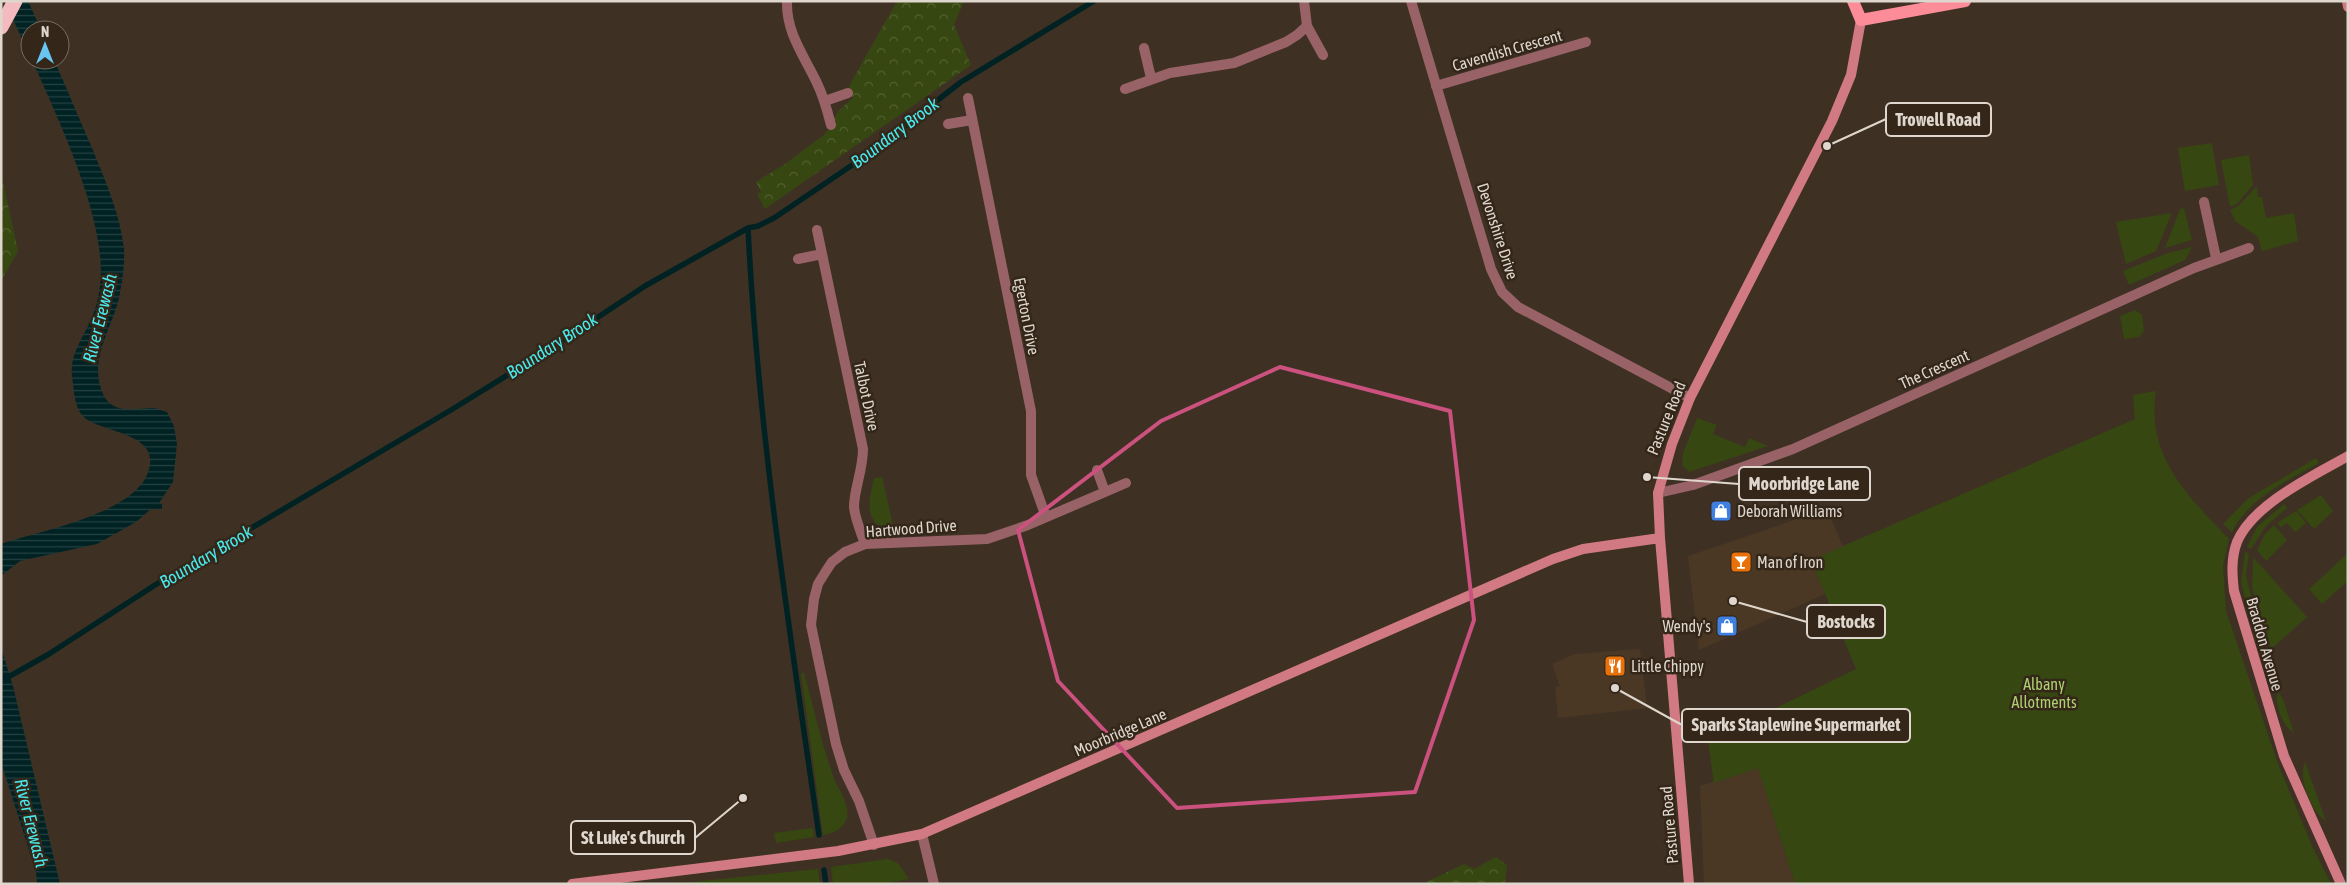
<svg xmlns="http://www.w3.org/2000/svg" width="2349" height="885" font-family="'Asap Condensed',sans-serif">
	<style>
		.built { fill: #4a3825 }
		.green { fill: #364711 }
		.forest { fill: url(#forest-crowns) }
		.water { fill: url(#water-rules) }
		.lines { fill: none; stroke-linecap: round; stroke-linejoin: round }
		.stream { stroke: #002223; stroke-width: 5.5 }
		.street { stroke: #996267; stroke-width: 10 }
		.secondary { stroke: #d27a83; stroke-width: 10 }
		.primary { stroke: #fd8c99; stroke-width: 12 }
		.highway { stroke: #f3bbbf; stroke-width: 15 }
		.marked { fill: none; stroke: #cb517e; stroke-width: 4; stroke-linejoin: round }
		.labels { text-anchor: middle; stroke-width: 5; stroke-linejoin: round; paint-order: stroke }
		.street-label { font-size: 16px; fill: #dfd7ce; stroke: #34271a }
		.poi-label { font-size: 16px; fill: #dfd7ce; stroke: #34271a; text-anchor: start }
		.park-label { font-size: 16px; fill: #aed170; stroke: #34271a }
		.water-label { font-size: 18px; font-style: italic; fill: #48eaed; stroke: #34271a }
		.leader { fill: none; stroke: #dfd7ce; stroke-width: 2 }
		.callout-dot { fill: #dfd7ce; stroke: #34271a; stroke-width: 2 }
		.callout { fill: #34271a; stroke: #dfd7ce; stroke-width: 2 }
		.callout-label { font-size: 18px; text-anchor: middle; font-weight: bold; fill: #dfd7ce }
	</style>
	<defs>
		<pattern id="forest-crowns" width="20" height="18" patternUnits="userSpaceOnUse" patternTransform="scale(1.25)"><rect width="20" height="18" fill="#364711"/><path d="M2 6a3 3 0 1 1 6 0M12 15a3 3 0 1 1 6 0" fill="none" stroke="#536132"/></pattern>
		<pattern id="water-rules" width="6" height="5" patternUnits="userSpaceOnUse" patternTransform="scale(1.25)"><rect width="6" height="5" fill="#002223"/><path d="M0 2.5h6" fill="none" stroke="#254142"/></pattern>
	</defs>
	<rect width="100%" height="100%" fill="#3e3124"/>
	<!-- built -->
	<path class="built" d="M1827,509L1843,547L1811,560L1825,594L1699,650L1688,556Z
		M1640,649L1647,708L1558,718L1555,687L1560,686L1552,664L1575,654Z
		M1758,767L1795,884H1704L1700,786Z"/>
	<!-- green -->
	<path class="green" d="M2212,143L2219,185L2185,191L2178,148Z
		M2249,155L2253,185L2237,204L2230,207L2221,160Z
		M2257,186L2258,197H2262L2266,218L2294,213L2298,241L2262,251L2258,237L2235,221L2230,210L2238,206Z
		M2184,208L2192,240L2165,248L2180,209Z
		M2172,213L2156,251L2126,264L2116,222Z
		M2192,247L2185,260L2129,285L2123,271L2165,254Z
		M2135,310L2142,315L2144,331L2139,337L2124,339L2120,316Z
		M2156,391C2146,457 2187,495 2229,539L2223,566L2226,611L2278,764L2312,846L2331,884H1795L1758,768L1714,783L1708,741L1856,669L1811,560L2135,419L2133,395Z
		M1697,418L1717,425L1713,434L1745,447L1749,438L1768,446L1689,472L1682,465L1683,453Z
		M2316,458L2319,463C2288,480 2248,499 2232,532L2223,524L2249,498Z
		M882,477L894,529C862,529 869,498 874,478Z
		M2321,495L2333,511L2314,529L2297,510Z
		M2284,504L2287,508L2266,526L2251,549L2247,547L2257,527Z
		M2296,511L2306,523L2295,532L2287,523L2281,527L2277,523Z
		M2274,525L2287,540L2266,561L2257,550L2265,534Z
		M2245,552L2249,553L2246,575L2259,627L2253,628L2241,582Z
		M2348,553V581L2322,604L2309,589Z
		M2253,557L2307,617L2271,649L2252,588Z
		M801,673H804C814,709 822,746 835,781C840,792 850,805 847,818C843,829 834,833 823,835Z
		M2278,692L2283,699L2294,733C2283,726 2274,705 2278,692Z
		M2305,762L2326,821C2312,813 2297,778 2305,762Z
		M813,828L814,837L776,843L774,833Z
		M888,859L898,863L909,879L881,884H833L831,867Z
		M818,869L820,884H673L817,869Z"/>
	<!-- forest -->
	<path class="forest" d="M897,1H964L954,25L971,65L765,209L757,194L761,192L756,182L785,164L825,134L839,110L853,98L849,86Z
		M1,173L18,251L1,281Z
		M1496,857L1507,865L1505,884H1422L1464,864L1474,869Z"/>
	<!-- water -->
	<path class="water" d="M5,1H28L41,30H30V57Z
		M32,60H54C67,89 79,118 92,148C105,180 120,213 124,249C125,264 122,283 119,298C111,331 87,362 104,396C114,415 137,408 153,408C157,408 163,411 167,412L174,426L177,444L173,482L159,503L162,504V509H151L136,522L97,544L20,561L1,576V544C39,531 127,515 146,477C167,433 105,434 85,418C74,409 74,389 72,376C69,353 87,333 94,312C97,304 99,294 100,286C108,222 58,119 32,60Z
		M1,648L13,686L60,884H37L36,872L1,762Z"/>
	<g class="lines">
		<!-- stream -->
		<path class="stream" d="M748,228C758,432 790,633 819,835
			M1,681L49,654L155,585L451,410L553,347L645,286L748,228L758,226L774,218L867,155L961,82L1094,1
			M824,870L826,884"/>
		<!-- street -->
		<path class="street" d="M787,1C786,32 803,54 816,81C823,95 827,109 831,125
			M1411,1L1491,269L1502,292L1518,307L1690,398
			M1307,26L1323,55
			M1144,48L1151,78
			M1436,86L1586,42
			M1125,89L1170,73L1234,63L1286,42L1297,35L1307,26L1304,1
			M968,98L1031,411V475L1046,517
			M825,101L848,93
			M948,124L972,120
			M2204,202L2216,258
			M817,230L863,449C863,470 854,489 854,507C855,519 861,532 865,544
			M798,259L822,254
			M1097,470L1105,492
			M1658,493L1693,485L1793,449L2194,268L2249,248
			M922,834L934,884
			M874,845L859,801L844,770L836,744L811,625L814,599L818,584L826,571L832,562L845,552L865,544L987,539L1028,525L1126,483"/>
		<!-- secondary -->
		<path class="secondary" d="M2347,1L2348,7
			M572,884L838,851L922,834L1553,559L1583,549L1660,538
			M1689,884L1660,538L1658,493L1672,444L1690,398L1832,121L1851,75L1861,20
			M2341,884L2284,756L2234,591C2232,574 2231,558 2237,542C2253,504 2313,476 2348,456"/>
		<!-- primary -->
		<path class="primary" d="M1853,1L1861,20L1965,1"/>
		<!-- highway -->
		<path class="highway" d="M1,27L15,1"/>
	</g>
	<!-- marked area -->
	<path class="marked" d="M1280,367L1450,411L1474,620L1415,792L1177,808L1058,681L1018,530L1161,421Z"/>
	<!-- icons -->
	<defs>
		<g id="shop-square" transform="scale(1.125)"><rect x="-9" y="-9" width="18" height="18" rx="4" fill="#3f7fe0" stroke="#34271a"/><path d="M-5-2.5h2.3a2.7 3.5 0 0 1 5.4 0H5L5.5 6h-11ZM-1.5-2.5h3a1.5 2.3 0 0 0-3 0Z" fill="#fff"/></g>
		<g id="bar-square" transform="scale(1.125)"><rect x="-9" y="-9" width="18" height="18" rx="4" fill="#e8710a" stroke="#34271a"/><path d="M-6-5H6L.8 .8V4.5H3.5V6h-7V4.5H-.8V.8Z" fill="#fff"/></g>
		<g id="restaurant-square" transform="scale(1.125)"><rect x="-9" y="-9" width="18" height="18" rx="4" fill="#e8710a" stroke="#34271a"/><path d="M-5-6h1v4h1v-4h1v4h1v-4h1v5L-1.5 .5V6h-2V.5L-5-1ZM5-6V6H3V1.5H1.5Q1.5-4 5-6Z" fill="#fff"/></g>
	</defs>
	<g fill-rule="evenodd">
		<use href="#shop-square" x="1721" y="511"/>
		<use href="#bar-square" x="1741" y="562"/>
		<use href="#shop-square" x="1727" y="626"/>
		<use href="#restaurant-square" x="1615" y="666"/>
	</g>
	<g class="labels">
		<!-- street labels -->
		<g class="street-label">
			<text transform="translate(1507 50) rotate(-16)" y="6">Cavendish Crescent</text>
			<text transform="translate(1498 231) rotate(72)" y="6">Devonshire Drive</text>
			<text transform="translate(1027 316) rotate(79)" y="6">Egerton Drive</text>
			<text transform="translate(1934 369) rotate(-24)" y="6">The Crescent</text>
			<text transform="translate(867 396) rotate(78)" y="6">Talbot Drive</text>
			<text transform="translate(1666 418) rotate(-68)" y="6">Pasture Road</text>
			<text transform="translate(911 528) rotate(-4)" y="6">Hartwood Drive</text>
			<text transform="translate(2265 644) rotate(74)" y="6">Braddon Avenue</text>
			<text transform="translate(1120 732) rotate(-23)" y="6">Moorbridge Lane</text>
			<text transform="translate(1669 825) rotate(-95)" y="6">Pasture Road</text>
		</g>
		<!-- poi labels -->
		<g class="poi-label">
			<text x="1737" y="517">Deborah Williams</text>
			<text x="1757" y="568">Man of Iron</text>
			<text x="1711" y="632" text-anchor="end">Wendy's</text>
			<text x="1631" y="672">Little Chippy</text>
		</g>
		<!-- park labels -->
		<g class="park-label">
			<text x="2044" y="690">Albany<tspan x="2044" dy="18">Allotments</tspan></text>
		</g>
		<!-- water labels -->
		<g class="water-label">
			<text transform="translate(895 133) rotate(-37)" y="6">Boundary Brook</text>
			<text transform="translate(100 318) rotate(-76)" y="6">River Erewash</text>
			<text transform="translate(552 346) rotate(-33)" y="6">Boundary Brook</text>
			<text transform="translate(206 557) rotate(-31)" y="6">Boundary Brook</text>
			<text transform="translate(31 823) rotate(76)" y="6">River Erewash</text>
		</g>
	</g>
	<!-- callouts -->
	<path class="leader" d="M1827 146L1886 119M1647 477L1739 484M1733 601L1807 622M1615 688L1682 725M743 798L695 838"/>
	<g class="callout-dot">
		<circle cx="1827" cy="146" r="5"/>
		<circle cx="1647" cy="477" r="5"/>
		<circle cx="1733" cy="601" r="5"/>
		<circle cx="1615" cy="688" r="5"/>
		<circle cx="743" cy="798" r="5"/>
	</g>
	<g class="callout">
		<rect x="1886" y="103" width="105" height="33" rx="5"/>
		<rect x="1739" y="467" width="131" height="33" rx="5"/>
		<rect x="1807" y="605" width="78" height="33" rx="5"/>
		<rect x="1682" y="709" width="228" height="33" rx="5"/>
		<rect x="571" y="821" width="124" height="33" rx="5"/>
	</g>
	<g class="callout-label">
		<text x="1938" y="126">Trowell Road</text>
		<text x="1804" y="490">Moorbridge Lane</text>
		<text x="1846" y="628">Bostocks</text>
		<text x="1796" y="731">Sparks Staplewine Supermarket</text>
		<text x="633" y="844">St Luke's Church</text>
	</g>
	<!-- border -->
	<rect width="2349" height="885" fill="none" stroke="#dfd7ce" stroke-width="5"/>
	<!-- north arrow -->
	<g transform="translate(45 45)"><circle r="24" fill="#34271a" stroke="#786d62"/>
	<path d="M0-4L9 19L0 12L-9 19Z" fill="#68c4f0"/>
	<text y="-8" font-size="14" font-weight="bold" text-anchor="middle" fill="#dfd7ce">N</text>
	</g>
</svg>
